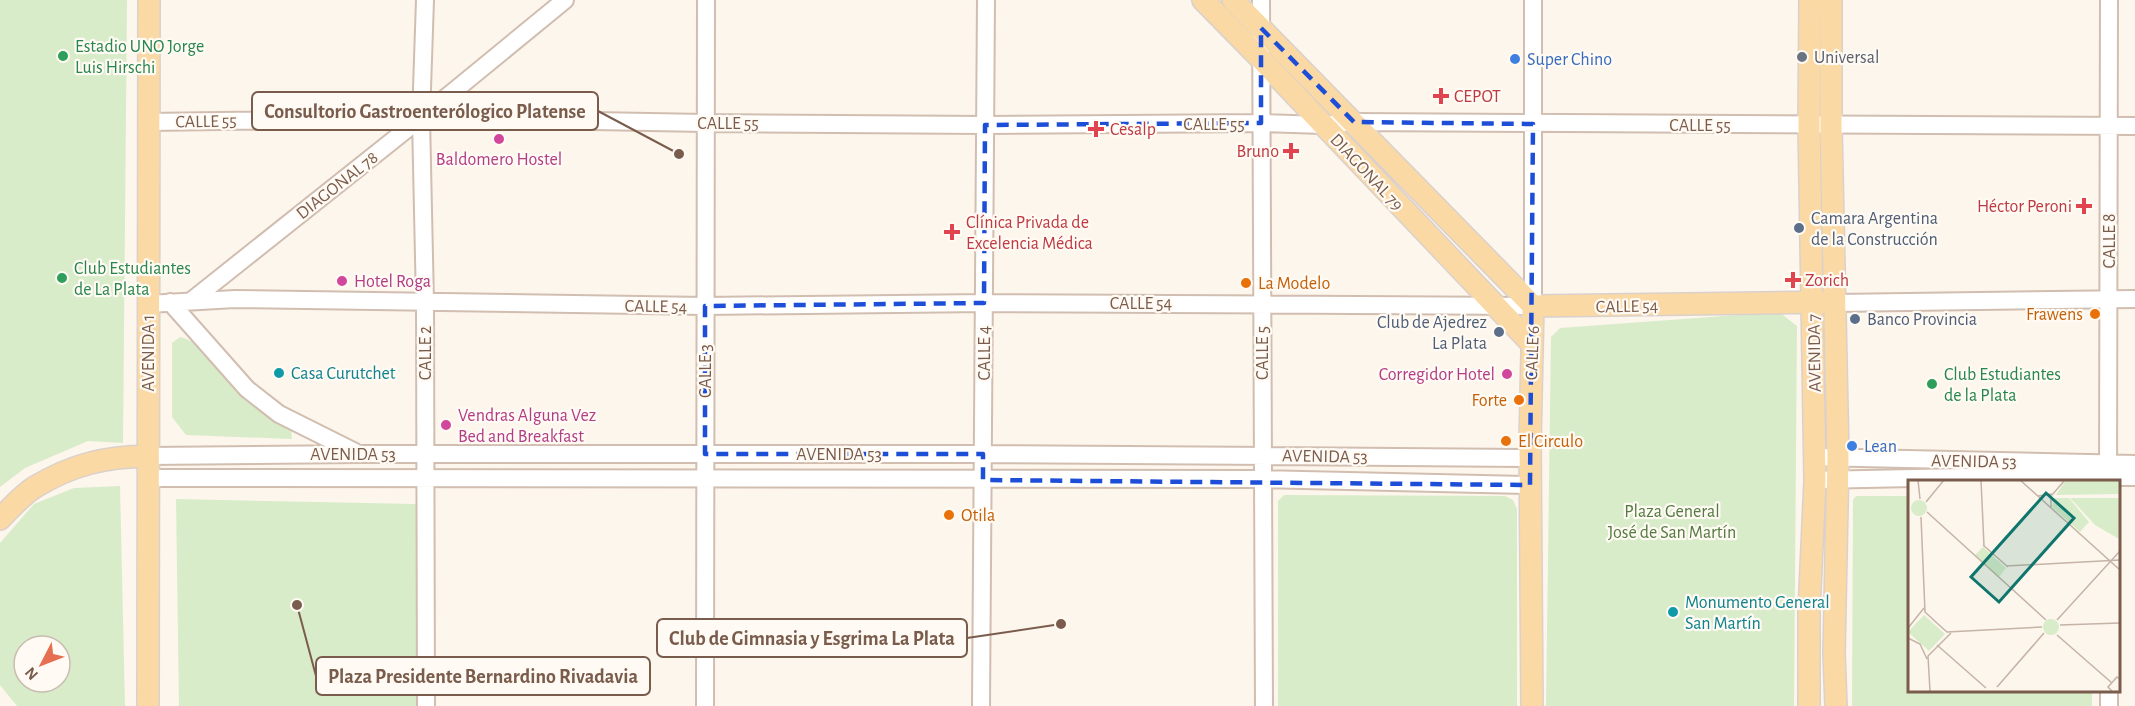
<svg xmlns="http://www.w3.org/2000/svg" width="2135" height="706" font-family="'Alegreya Sans',sans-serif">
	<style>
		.green { fill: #d8ecc9; fill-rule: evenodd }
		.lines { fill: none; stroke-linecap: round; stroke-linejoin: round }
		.minor-casing { stroke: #d1beb0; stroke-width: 20 }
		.major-casing { stroke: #dad1cd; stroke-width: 24 }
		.minor { stroke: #fff; stroke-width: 16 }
		.major { stroke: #fbd9a5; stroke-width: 21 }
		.marked { fill: none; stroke: #1d4ed8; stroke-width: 4.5; stroke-dasharray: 12 8; stroke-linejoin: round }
		.leisure-dot { fill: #2e9e5b; stroke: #fffaf3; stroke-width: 2 }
		.worship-dot { fill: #6b7280; stroke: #fffaf3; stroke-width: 2 }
		.shop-dot { fill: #3f7fe0; stroke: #fffaf3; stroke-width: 2 }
		.health-dot { fill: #e0444e; stroke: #fffaf3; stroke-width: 2 }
		.hotel-dot { fill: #d1479c; stroke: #fffaf3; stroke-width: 2 }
		.service-dot { fill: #5c6f8a; stroke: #fffaf3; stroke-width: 2 }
		.food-dot { fill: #e8710a; stroke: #fffaf3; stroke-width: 2 }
		.culture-dot { fill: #0f9aa8; stroke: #fffaf3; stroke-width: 2 }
		.labels { text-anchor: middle; stroke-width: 4.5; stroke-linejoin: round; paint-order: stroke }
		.leisure-label { font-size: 18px; fill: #27864d; stroke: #fffaf3; text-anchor: start }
		.worship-label { font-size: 18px; fill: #5b616d; stroke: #fffaf3; text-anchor: start }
		.shop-label { font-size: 18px; fill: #366cbe; stroke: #fffaf3; text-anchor: start }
		.health-label { font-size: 18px; fill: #be3a42; stroke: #fffaf3; text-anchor: start }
		.street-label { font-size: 18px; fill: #7a5c4d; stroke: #fffaf3 }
		.hotel-label { font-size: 18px; fill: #b23c85; stroke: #fffaf3; text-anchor: start }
		.service-label { font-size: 18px; fill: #4e5e75; stroke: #fffaf3; text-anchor: start }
		.food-label { font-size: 18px; fill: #c56008; stroke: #fffaf3; text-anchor: start }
		.culture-label { font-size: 18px; fill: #0d838f; stroke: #fffaf3; text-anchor: start }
		.park-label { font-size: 18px; fill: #537a41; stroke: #fffaf3 }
		.inset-road { fill: none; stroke: #c5b3a7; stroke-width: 1.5 }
		.view { fill: #0f766e; fill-opacity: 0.15; stroke: #0f766e; stroke-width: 3 }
		.inset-edge { fill: none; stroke: #7a5c4d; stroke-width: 3 }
		.leader { fill: none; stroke: #7a5c4d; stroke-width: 2 }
		.callout-dot { fill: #7a5c4d; stroke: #fffaf3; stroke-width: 2 }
		.callout { fill: #fffaf3; stroke: #7a5c4d; stroke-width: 2 }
		.callout-label { font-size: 20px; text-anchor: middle; font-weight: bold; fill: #7a5c4d }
	</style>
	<rect width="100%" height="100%" fill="#fdf6ec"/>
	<!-- green -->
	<path class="green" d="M0,0H127L123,443L88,441L25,468L0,487Z
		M1779,312L1797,326L1794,706H1546L1551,337L1560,328Z
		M180,337C202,342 215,368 231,384C249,402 268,417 291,429L292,439L186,435L172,417V343Z
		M120,486L125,706H17L0,685V543L34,504L74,488ZM24,646H60V682H24Z
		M1284,495L1505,496L1513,500L1517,509V706H1278V501Z
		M1856,496H1910V690H2092V706H1852L1853,500Z
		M176,499L416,504L418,706H179Z"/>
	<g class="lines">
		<!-- minor casing -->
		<g class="minor-casing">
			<path id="minor" d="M425,0L421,118L425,303L426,706
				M1261,0L1264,706
				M148,122L421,118L706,123L985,125L1261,123L1322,125L1354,122L2135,126
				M191,301L421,118L565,0
				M170,302L247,389L279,414L355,452
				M1835,303L2135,299
				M148,304L235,299L705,306L984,303L1533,306V0
				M148,456L358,454H983L1530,458
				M1814,457L2135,464
				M148,478L1262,479L1530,485
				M1815,480L2013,476L2135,477
				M2108,481L2109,0
				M2109,690V706
				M705,706L706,0
				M981,706L986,0"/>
		</g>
		<!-- major casing -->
		<g class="major-casing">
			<path id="major" d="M1203,0L1261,59L1531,343
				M1233,0L1533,306
				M1831,0V125L1838,457L1834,653L1836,706
				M1533,306L1827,302
				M0,519C11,508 22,495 35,487C73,464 105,457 148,456
				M148,706L149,0
				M1532,706L1530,442L1533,306
				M1809,706V612L1815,480L1809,125L1810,0"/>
		</g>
		<!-- minor -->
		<use href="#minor" class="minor"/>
		<!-- major -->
		<use href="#major" class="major"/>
	</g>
	<!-- marked area -->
	<path class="marked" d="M1261,28L1354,122L1533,124L1530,485L983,480V454H705V306L984,303L985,125L1261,123Z"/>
	<!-- markers -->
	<g class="leisure-dot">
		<circle cx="63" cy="56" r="6"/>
		<circle cx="62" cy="278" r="6"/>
		<circle cx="1932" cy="384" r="6"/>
	</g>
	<circle class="worship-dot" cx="1802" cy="57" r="6"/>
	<g class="shop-dot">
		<circle cx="1515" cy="59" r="6"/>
		<circle cx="1852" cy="446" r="6"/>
	</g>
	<g class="health-dot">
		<path d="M1438 87h6v6h6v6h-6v6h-6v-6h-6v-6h6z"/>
		<path d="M1093 120h6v6h6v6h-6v6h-6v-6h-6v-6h6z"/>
		<path d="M1288 142h6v6h6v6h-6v6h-6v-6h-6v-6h6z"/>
		<path d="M2081 197h6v6h6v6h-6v6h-6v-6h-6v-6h6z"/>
		<path d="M949 223h6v6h6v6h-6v6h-6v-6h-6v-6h6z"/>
		<path d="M1790 271h6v6h6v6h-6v6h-6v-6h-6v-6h6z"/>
	</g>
	<g class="hotel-dot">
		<circle cx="499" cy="139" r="6"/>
		<circle cx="342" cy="281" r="6"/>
		<circle cx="1507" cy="374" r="6"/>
		<circle cx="446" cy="425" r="6"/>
	</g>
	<g class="service-dot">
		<circle cx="1799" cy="228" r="6"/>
		<circle cx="1855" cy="319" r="6"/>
		<circle cx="1499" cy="332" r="6"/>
	</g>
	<g class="food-dot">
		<circle cx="1246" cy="283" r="6"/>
		<circle cx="2095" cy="314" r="6"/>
		<circle cx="1519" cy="400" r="6"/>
		<circle cx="1506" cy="441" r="6"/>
		<circle cx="949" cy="515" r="6"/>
	</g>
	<g class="culture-dot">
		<circle cx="279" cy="373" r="6"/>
		<circle cx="1673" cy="612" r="6"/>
	</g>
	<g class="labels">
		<!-- leisure labels -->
		<g class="leisure-label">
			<text x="75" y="52">Estadio UNO Jorge<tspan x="75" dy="21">Luis Hirschi</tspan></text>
			<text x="74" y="274">Club Estudiantes<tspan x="74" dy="21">de La Plata</tspan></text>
			<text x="1944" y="380">Club Estudiantes<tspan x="1944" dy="21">de la Plata</tspan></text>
		</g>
		<!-- worship labels -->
		<g class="worship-label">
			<text x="1814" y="63">Universal</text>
		</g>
		<!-- shop labels -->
		<g class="shop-label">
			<text x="1527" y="65">Super Chino</text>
			<text x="1864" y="452">Lean</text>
		</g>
		<!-- health labels -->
		<g class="health-label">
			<text x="1454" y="102">CEPOT</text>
			<text x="1110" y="135">Cesalp</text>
			<text x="1279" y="157" text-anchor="end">Bruno</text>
			<text x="2072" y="212" text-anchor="end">Héctor Peroni</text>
			<text x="966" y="228">Clínica Privada de<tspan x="966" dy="21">Excelencia Médica</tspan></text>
			<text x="1805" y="286">Zorich</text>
		</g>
		<!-- street labels -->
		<g class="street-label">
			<text transform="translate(206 121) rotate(-1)" y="6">CALLE 55</text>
			<text x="728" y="129">CALLE 55</text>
			<text x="1214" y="130">CALLE 55</text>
			<text x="1700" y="131">CALLE 55</text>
			<text transform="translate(1367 172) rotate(47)" y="6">DIAGONAL 79</text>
			<text transform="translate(337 185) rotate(-38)" y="6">DIAGONAL 78</text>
			<text transform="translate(2109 241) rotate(-90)" y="6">CALLE 8</text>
			<text x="1141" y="309">CALLE 54</text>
			<text transform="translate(656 306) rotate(1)" y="6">CALLE 54</text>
			<text transform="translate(1627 306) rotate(-1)" y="6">CALLE 54</text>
			<text transform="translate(148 353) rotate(-90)" y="6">AVENIDA 1</text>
			<text transform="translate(425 353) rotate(-90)" y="6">CALLE 2</text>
			<text transform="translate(984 353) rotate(-90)" y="6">CALLE 4</text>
			<text transform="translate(1262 353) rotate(-90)" y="6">CALLE 5</text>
			<text transform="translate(1532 353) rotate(-88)" y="6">CALLE 6</text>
			<text transform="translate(1814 353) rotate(-91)" y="6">AVENIDA 7</text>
			<text transform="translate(705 371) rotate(-90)" y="6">CALLE 3</text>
			<text x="353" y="460">AVENIDA 53</text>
			<text x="839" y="460">AVENIDA 53</text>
			<text transform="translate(1325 456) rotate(1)" y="6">AVENIDA 53</text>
			<text transform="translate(1974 461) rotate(1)" y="6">AVENIDA 53</text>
		</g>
		<!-- hotel labels -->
		<g class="hotel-label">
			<text x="499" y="165" text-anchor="middle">Baldomero Hostel</text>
			<text x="354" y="287">Hotel Roga</text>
			<text x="1495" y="380" text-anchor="end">Corregidor Hotel</text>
			<text x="458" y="421">Vendras Alguna Vez<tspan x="458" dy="21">Bed and Breakfast</tspan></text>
		</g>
		<!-- service labels -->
		<g class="service-label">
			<text x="1811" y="224">Camara Argentina<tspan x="1811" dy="21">de la Construcción</tspan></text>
			<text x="1867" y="325">Banco Provincia</text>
			<text x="1487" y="328" text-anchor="end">Club de Ajedrez<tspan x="1487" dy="21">La Plata</tspan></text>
		</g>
		<!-- food labels -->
		<g class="food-label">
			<text x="1258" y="289">La Modelo</text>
			<text x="2083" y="320" text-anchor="end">Frawens</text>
			<text x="1507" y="406" text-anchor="end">Forte</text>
			<text x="1518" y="447">El Circulo</text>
			<text x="961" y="521">Otila</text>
		</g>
		<!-- culture labels -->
		<g class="culture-label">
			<text x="291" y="379">Casa Curutchet</text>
			<text x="1685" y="608">Monumento General<tspan x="1685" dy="21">San Martín</tspan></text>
		</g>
		<!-- park labels -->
		<g class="park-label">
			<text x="1672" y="517">Plaza General<tspan x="1672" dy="21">José de San Martín</tspan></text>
		</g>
	</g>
	<!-- overview -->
	<g transform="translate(1908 480)">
		<rect width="212" height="212" fill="#fdf6ec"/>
		<path d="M158,0H211V14L148,15ZM147,18H161L181,42L172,52L144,27ZM162,18H211V59L187,45ZM3 28a8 8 0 1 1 16 0a8 8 0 1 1-16 0ZM75,67L98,88L91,97L67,75ZM16,135L37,154L21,171L0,152ZM135 147a8 8 0 1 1 16 0a8 8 0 1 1-16 0Z" fill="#d8ecc9"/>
		<path class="inset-road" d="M10,0L12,19M73,0L76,66M112,0L212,90M144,15L157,0M130,16L143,14V27M18,22L36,0M19,32L138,140M13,37L17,132L30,144L39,152L134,147M75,65L100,87M98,86L212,80M149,140L212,71M152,145L212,143M0,148L16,128M149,155L204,203M0,158L12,164L19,179M29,165L78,208M89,207L136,153M22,211L20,176L43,153M204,211L200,207L209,197L212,199"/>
		<path class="view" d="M138,13L166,38L91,122L63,97Z"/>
		<rect width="212" height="212" class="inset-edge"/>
	</g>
	<!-- callouts -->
	<path class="leader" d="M679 154L598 111M1061 624L967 638M297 605L316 676"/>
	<g class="callout-dot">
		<circle cx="679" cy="154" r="6"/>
		<circle cx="1061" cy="624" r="6"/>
		<circle cx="297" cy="605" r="6"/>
	</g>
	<g class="callout">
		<rect x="252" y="92" width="346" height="38" rx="6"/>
		<rect x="657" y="619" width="310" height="38" rx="6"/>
		<rect x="316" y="657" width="334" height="38" rx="6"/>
	</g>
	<g class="callout-label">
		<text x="425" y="118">Consultorio Gastroenterólogico Platense</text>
		<text x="812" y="645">Club de Gimnasia y Esgrima La Plata</text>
		<text x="483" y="683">Plaza Presidente Bernardino Rivadavia</text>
	</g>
	<!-- north arrow -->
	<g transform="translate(42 664) rotate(228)"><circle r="28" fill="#fffaf3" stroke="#cabbb1" stroke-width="1.5"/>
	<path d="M0-4.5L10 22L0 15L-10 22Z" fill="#e76f51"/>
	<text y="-9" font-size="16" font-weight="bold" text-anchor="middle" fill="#7a5c4d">N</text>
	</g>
</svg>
